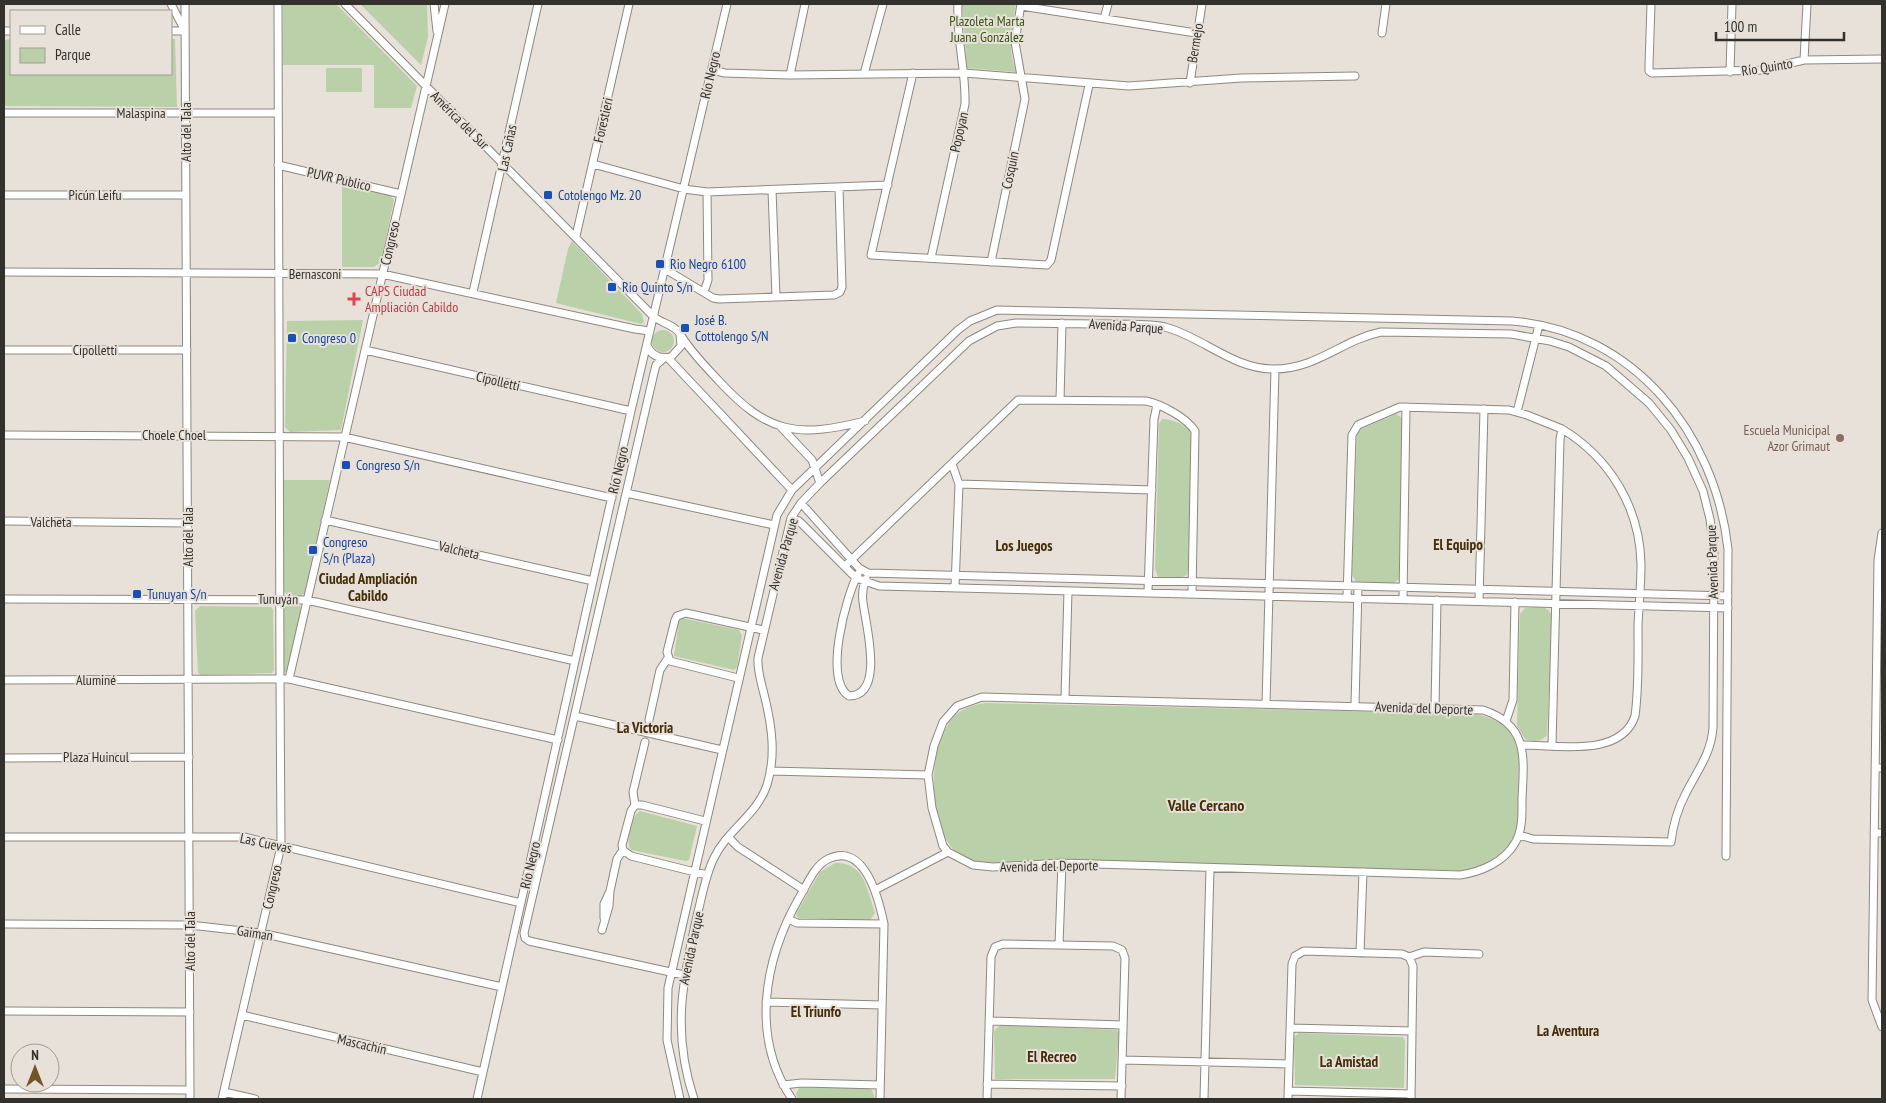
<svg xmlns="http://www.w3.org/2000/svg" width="1886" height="1103" font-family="'PT Sans Narrow',sans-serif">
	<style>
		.green { fill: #bad0a8 }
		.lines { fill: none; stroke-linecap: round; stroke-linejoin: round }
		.street-casing { stroke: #8e8880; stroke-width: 9 }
		.street { stroke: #fff; stroke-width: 7 }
		.transit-dot { fill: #1a4fb4; stroke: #e8e1d9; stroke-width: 2 }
		.health-dot { fill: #e0444e; stroke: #e8e1d9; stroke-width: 2 }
		.education-dot { fill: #8d6e63; stroke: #e8e1d9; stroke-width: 2 }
		.labels { text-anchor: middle; stroke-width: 4; stroke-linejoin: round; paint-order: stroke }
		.park-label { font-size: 14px; fill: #375317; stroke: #e8e1d9 }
		.street-label { font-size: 14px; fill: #33312e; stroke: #e8e1d9 }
		.transit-label { font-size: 14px; fill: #164399; stroke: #e8e1d9; text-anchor: start }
		.health-label { font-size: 14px; fill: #be3a42; stroke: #e8e1d9; text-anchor: start }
		.education-label { font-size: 14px; fill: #785e54; stroke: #e8e1d9; text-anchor: end }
		.neighbourhood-label { font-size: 15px; font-weight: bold; fill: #442d08; stroke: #e8e1d9 }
		.quarter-label { font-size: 16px; font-weight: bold; fill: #442d08; stroke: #e8e1d9 }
	</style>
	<rect width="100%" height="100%" fill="#e8e1d9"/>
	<!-- green -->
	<path class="green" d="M283,4H336L417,86L411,108H374V65H283Z
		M360,4H427L428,37L421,65Z
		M962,4H1016C1012,28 1007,48 1016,72L967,68Z
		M11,39V74H171V39H175L177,107L4,106V40Z
		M326,68H362V92H326Z
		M342,184L390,195L394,200L381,262L374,267H342Z
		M572,241L642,314L644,322L641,324L556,303L568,249Z
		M363,320L341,430L290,432L285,427L287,321Z
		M652 341a11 11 0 1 1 22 0a11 11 0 1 1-22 0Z
		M1396,414L1402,418L1403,422L1399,579L1393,584L1357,583L1352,575L1357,432L1359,430Z
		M1162,419C1173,419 1187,425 1192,435L1188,569L1187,575L1180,578L1158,577L1155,569L1159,424Z
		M282,480H330L305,593L301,596H288L283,590Z
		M200,606L271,607L273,610L274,670L272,673L201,675L198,673L195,611Z
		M285,606H300L303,610L289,673L283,672V610Z
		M1525,608C1535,608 1548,604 1552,616L1547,735C1542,742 1533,742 1525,739L1517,726L1520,614Z
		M682,618L739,630L742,636L737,667L734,670L674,656L679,621Z
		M986,703L1476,714C1502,720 1513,729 1519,755L1518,830C1508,852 1490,862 1468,871L1027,862C1007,863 983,868 964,858C926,837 926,749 952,719C961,708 973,705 986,703Z
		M640,811L697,826L689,860L686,861L631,850C625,841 630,817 640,811Z
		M835,863C865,862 867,890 875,913L870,920L798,918L796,914L820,872Z
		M1000,1025L1117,1030L1119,1033L1115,1079H995L994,1031Z
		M1299,1033L1403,1037L1405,1041L1404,1088L1295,1085L1294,1037Z
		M799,1088H867L872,1090L875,1099H798L796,1094Z"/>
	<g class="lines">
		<!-- street casing -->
		<g class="street-casing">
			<path id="street" d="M185,4L190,1099
				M345,4L653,316C662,324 674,324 680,334L681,346L671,357C660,359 651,356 647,345
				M434,4L437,31
				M1651,4L1649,65V71L1652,73L1762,70L1804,60L1882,59
				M1021,6L1196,33
				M1104,19L1108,4
				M4,31H11
				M171,31H185L171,4
				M1382,33L1386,4
				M1804,60L1807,4
				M712,70L725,73L790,75L964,73L1129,86L1241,78L1355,76
				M1730,72L1732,4
				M913,73L871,255L1047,265L1051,260L1089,85
				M864,74L883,4
				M790,75L805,4
				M1190,83L1202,4
				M4,113H278
				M593,164L684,189L707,192L888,185
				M278,165L401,194
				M772,190L776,297
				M4,195H186
				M576,236L629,4
				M931,258L965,104C966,70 956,38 958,4
				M991,262L1025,99L1015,42L1021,4
				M665,269L713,298L719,299L834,295L840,292L842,287L839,187
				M4,272L382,274L635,329L650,331
				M473,292L538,4
				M704,292L708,280L707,192
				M682,337C692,353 706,367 719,381C768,434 797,438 865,421
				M4,350H187
				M365,350L631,411
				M668,358L792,490
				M663,359L656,365L654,373L524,933L525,938L529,941L684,975
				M1060,400L1062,323
				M1517,412L1539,325
				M781,427L812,460L820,483
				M4,435L344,437L612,498
				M952,464L959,484L955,587
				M959,484L1152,490
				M626,493L774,525
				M801,503L859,568L868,573L1728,596
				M791,518L799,521L856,578L879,586L1728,608
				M325,520L593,581
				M4,521L188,523
				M1882,533L1878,560L1872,1000L1882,1027
				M848,563L1018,400L1146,401C1161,404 1187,418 1195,431L1192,593
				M858,574C846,596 823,680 849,696C886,696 865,622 863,602C862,595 863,586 866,579
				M1148,592L1154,419L1157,405
				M1347,598L1352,435L1358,425L1400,407L1509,410L1527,415L1562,429L1560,439L1552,745
				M4,599L307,600L575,661
				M1403,599L1406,407
				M1479,601L1484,409
				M738,678L670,661L667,652L675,620L677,616L686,613L763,630
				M289,679L445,4
				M4,680L280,679L278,4
				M982,697L1483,710C1529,725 1524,758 1522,798C1522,813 1523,830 1515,843C1504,862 1481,872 1460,875L1062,863L993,867L973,865L948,852L943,846L932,808L928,775L934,746L943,722L957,706Z
				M1065,698L1068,591
				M1266,704L1275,369
				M1355,705L1358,587
				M1435,708L1437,600
				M575,716L722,750
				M649,720L660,670L668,658
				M1506,721L1513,700L1515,602
				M1521,745C1557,745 1621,758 1635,716C1639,687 1638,655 1638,625C1639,605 1641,585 1641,564C1640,508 1610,458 1562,429
				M4,758L189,757
				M1875,768H1882
				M770,771L928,775
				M635,805L633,792L645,742
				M705,821L642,805H635L631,811L622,845L623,850L631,856L707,875
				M1874,833H1882
				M4,837H244L521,903
				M729,838L738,847L804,890
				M875,890L948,852
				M610,891L617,859L623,850
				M788,919L797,923L884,924
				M4,924L190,925L261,933L502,987
				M602,930L609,906L610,891L604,904V918
				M1059,945L1062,863
				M1360,953L1363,872
				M1409,957L1424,952L1479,954
				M766,1002L882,1005
				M4,1011L190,1012
				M242,1015L483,1072
				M989,1021L1123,1025
				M1290,1028L1412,1031
				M1122,1060L1289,1064
				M987,1084L1122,1086
				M783,1085L802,1083L880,1085
				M4,1089L190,1090
				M1288,1091L1411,1094
				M224,1092L255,1099
				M222,1099L281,846L280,679H289L558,740
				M477,1099L631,411L727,4
				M680,1099L667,1040L668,988L777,515L792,490L958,330L970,321L997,310L1512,321C1634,331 1715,433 1728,549L1726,856
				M694,1099C672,1034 682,982 697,916C702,897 705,876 714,858C727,830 757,815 767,785C776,756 772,727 765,698C762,685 757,671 758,658L791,518L801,503L820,483L969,341L997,326L1016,323C1048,323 1079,324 1111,324C1129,325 1147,323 1165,327C1203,337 1232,369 1274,369C1317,369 1342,340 1381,332L1511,334L1550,341L1569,347L1606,366L1649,403L1671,430L1688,458L1703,491L1710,519L1714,552L1713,728C1711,754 1697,771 1686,793C1678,808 1673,825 1671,842L1533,839L1519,835
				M792,1099C750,1037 764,960 799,898C807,885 814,866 828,859C865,841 879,900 884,924L880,1099
				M987,1099L991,957L995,947L1003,944L1113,946L1122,950L1125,958L1121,1099
				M1204,1099L1210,868
				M1288,1099L1292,964L1295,956L1304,951L1402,954L1409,957L1413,966L1411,1099"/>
		</g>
		<!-- street -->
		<use href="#street" class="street"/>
	</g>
	<!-- markers -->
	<g class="transit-dot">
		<rect x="543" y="190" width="10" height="10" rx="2.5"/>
		<rect x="655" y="259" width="10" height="10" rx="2.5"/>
		<rect x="607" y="282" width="10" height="10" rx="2.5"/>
		<rect x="680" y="323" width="10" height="10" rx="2.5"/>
		<rect x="287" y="333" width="10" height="10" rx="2.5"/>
		<rect x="341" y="460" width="10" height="10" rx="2.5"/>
		<rect x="308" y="545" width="10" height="10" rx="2.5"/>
		<rect x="132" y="589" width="10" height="10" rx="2.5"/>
	</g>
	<path class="health-dot" d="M351.5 291.5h5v5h5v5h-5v5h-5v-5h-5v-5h5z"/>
	<circle class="education-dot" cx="1840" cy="438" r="5"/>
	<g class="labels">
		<!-- park labels -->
		<g class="park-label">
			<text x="987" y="26">Plazoleta Marta<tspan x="987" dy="16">Juana González</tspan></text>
		</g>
		<!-- street labels -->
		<g class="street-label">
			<text transform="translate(1195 43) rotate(-81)" y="5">Bermejo</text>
			<text transform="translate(1767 67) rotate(-9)" y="5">Río Quinto</text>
			<text transform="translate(710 75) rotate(-77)" y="5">Río Negro</text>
			<text x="141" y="118">Malaspina</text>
			<text transform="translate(460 120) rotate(45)" y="5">América del Sur</text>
			<text transform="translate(603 120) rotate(-77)" y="5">Forestieri</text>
			<text transform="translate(186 132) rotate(-90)" y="5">Alto del Tala</text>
			<text transform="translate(959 132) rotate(-77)" y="5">Popoyan</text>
			<text transform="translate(507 148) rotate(-78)" y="5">Las Cañas</text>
			<text transform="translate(1010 170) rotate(-78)" y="5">Cosquín</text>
			<text transform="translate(339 179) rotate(13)" y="5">PUVR Publico</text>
			<text x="95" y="200">Picún Leifu</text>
			<text transform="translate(390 243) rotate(-77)" y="5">Congreso</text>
			<text x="315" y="279">Bernasconi</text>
			<text transform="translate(1126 326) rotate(4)" y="5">Avenida Parque</text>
			<text x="95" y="355">Cipolletti</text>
			<text transform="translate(498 381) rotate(13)" y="5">Cipolletti</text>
			<text x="174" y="440">Choele Choel</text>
			<text transform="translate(618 470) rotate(-77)" y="5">Río Negro</text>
			<text x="51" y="527">Valcheta</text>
			<text transform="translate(188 537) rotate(-90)" y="5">Alto del Tala</text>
			<text transform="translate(459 550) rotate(13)" y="5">Valcheta</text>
			<text transform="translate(783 554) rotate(-74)" y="5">Avenida Parque</text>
			<text transform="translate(1712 562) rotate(-92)" y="5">Avenida Parque</text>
			<text transform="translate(278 599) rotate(1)" y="5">Tunuyán</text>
			<text x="96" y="685">Aluminé</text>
			<text transform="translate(1424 708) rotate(2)" y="5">Avenida del Deporte</text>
			<text x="96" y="762">Plaza Huincul</text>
			<text transform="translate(266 843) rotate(12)" y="5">Las Cuevas</text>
			<text transform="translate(530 865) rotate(-77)" y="5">Río Negro</text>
			<text transform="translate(1049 866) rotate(-1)" y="5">Avenida del Deporte</text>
			<text transform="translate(272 887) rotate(-77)" y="5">Congreso</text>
			<text transform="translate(255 933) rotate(9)" y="5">Gaiman</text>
			<text transform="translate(190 941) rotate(-90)" y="5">Alto del Tala</text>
			<text transform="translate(691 948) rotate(-78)" y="5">Avenida Parque</text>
			<text transform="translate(362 1044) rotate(13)" y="5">Mascachín</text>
		</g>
		<!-- transit labels -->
		<g class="transit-label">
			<text x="558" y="200">Cotolengo Mz. 20</text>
			<text x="670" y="269">Rio Negro 6100</text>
			<text x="622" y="292">Rio Quinto S/n</text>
			<text x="695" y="325">José B.<tspan x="695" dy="16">Cottolengo S/N</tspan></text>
			<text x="302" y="343">Congreso 0</text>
			<text x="356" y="470">Congreso S/n</text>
			<text x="323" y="547">Congreso<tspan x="323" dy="16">S/n (Plaza)</tspan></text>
			<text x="147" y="599">Tunuyan S/n</text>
		</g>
		<!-- health labels -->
		<g class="health-label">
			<text x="365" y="296">CAPS Ciudad<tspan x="365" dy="16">Ampliación Cabildo</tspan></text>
		</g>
		<!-- education labels -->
		<g class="education-label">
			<text x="1830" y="435">Escuela Municipal<tspan x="1830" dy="16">Azor Grimaut</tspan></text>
		</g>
		<!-- neighbourhood labels -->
		<g class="neighbourhood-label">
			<text x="1458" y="550">El Equipo</text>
			<text x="1024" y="551">Los Juegos</text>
			<text x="368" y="584">Ciudad Ampliación<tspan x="368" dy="17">Cabildo</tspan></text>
			<text x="645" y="733">La Victoria</text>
			<text x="816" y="1017">El Triunfo</text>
			<text x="1568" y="1036">La Aventura</text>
			<text x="1052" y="1062">El Recreo</text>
			<text x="1349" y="1067">La Amistad</text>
		</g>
		<!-- quarter labels -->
		<g class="quarter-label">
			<text x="1206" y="811">Valle Cercano</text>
		</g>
	</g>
	<!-- border -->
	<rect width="1886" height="1103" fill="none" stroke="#33312e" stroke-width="10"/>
	<!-- legend -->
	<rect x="10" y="10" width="162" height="65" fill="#e8e1d9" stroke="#a09b95"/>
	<rect x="20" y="26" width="25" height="8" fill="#ffffff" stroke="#a09b95"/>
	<text x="55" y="35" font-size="15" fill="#33312e">Calle</text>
	<rect x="20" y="48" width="25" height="15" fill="#bad0a8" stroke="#a09b95"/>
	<text x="55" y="60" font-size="15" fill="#33312e">Parque</text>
	<!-- north arrow -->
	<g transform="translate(35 1068)"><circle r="24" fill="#e8e1d9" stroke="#a09b95"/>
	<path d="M0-4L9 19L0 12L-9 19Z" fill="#725428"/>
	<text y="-8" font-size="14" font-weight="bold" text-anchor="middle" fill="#33312e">N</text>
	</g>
	<!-- scale -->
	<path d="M1716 32v8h128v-8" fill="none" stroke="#33312e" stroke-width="2.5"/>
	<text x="1724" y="32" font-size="15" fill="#33312e" stroke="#e8e1d9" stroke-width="4" paint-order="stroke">100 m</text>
</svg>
